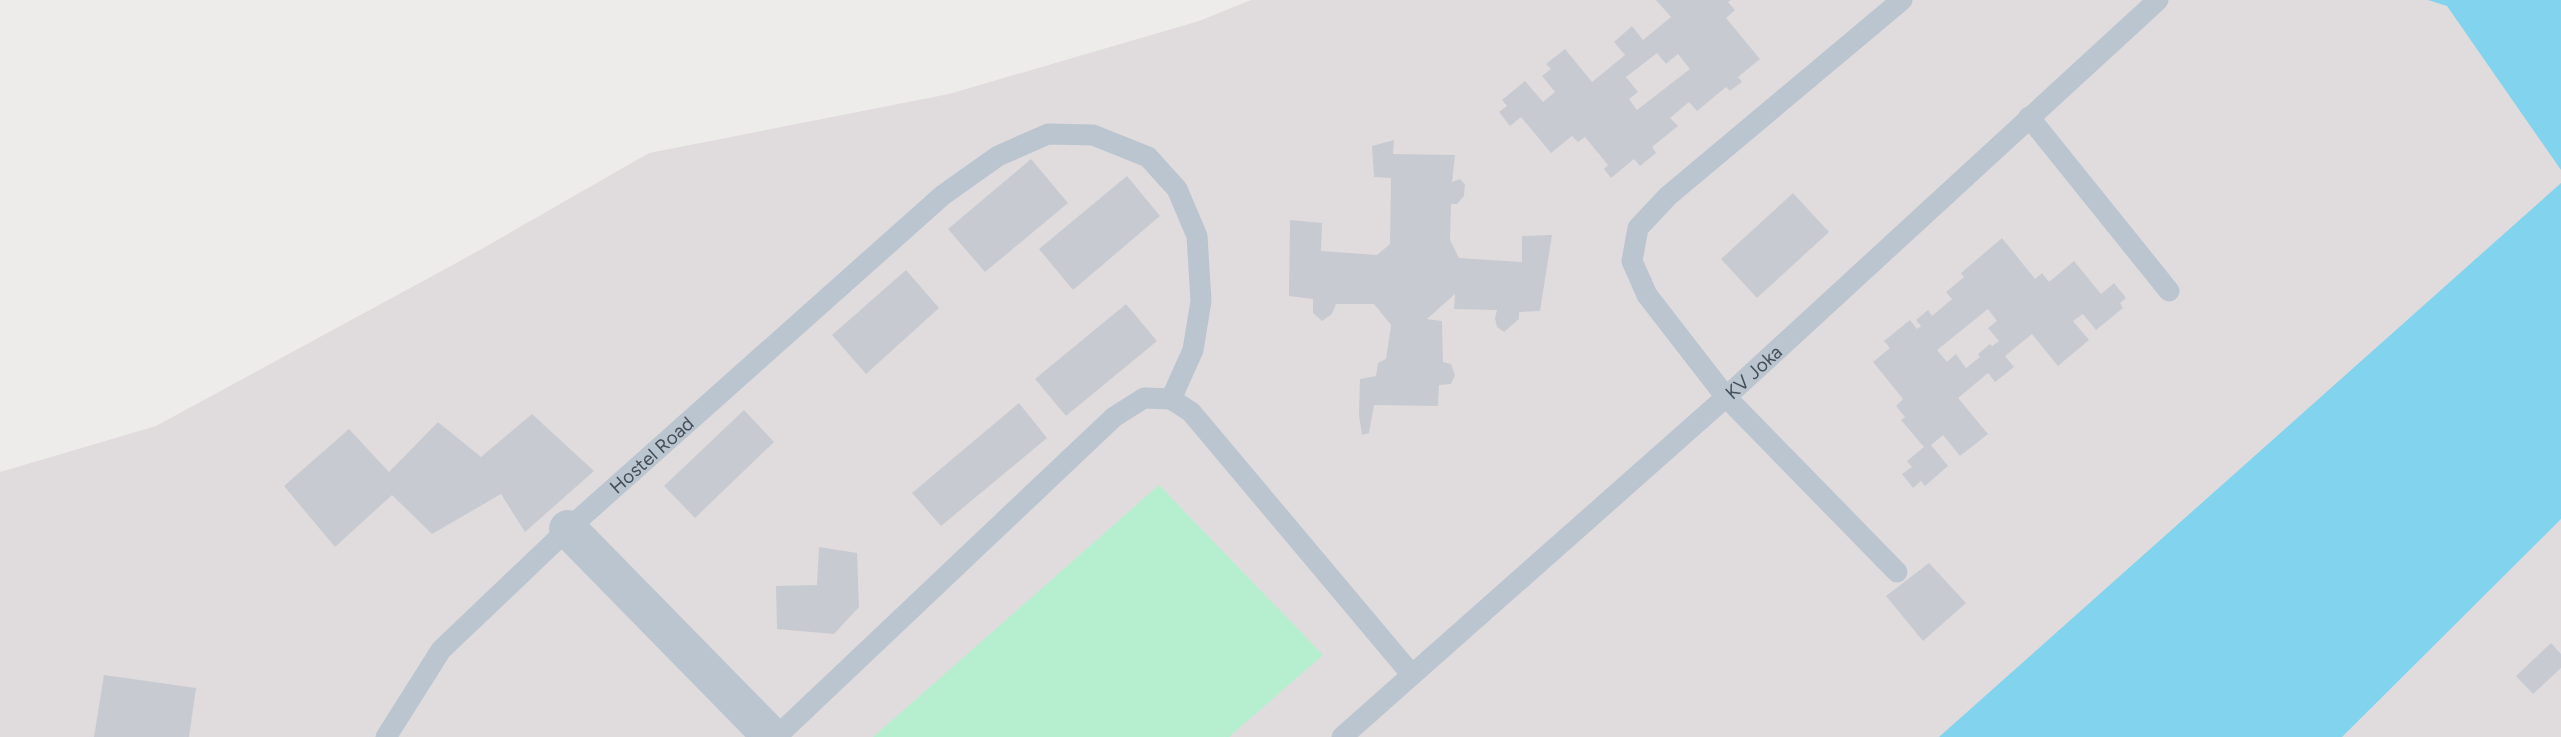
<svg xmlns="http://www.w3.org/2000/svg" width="2561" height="737" font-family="Figtree,sans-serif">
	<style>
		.education { fill: #e0dcdd }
		.green { fill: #b6efcf }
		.water { fill: #82d3ee }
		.building { fill: #c8cad1; fill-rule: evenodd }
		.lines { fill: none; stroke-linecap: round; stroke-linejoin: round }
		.service { stroke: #bbc5cf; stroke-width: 21 }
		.minor { stroke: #bbc5cf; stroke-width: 38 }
		.labels { text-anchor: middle; stroke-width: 7; stroke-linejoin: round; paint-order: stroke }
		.street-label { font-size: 19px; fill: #434e59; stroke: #fff }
	</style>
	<rect width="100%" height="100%" fill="#eeebeb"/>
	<!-- education -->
	<path class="education" d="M1251,0H2561V737H0V472L156,426L471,255L649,153L949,94L1199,21Z"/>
	<!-- green -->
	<path class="green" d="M1159,485L1323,655L1229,737H873Z"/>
	<!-- water -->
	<path class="water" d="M2428,0H2561V170L2447,6Z
		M2561,183V519L2342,737H1939Z"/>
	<!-- building -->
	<path class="building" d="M1656,0H1731L1728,2L1735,10L1726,18L1760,59L1738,77L1742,82L1730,91L1726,87L1697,111L1689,102L1670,118L1678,126L1652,147L1656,153L1640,166L1634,159L1611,178L1604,169L1608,165L1585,137L1578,142L1572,136L1551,153L1521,117L1510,126L1499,112L1507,106L1502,100L1525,81L1543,102L1555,92L1542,76L1551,69L1546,64L1565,49L1592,82L1625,55L1614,42L1632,26L1643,40L1671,17ZM1657,53L1666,64L1678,54L1690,69L1637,110L1629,99L1638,92L1626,77Z
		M1394,140L1393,154L1455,155L1452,182L1460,179L1465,184L1464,196L1457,204H1451L1450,240L1459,258L1522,262V236L1552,235L1540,311L1519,312V319L1504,332L1497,327L1495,318L1497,310L1454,309L1455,294L1427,319L1442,321L1443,362L1451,364L1455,375L1451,384L1439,385L1438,406L1374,405L1369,433L1362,435L1359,415L1360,379L1376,376L1378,363L1386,359L1391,325L1374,304H1336L1332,314L1322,321L1313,313V299L1289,296L1290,220L1322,223L1321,251L1377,255L1390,244L1391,178L1374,177L1372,146Z
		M1031,159L1068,203L985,272L948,229Z
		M1127,176L1160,216L1073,290L1039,249Z
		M1793,193L1829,232L1757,298L1721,259Z
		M2002,238L2035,279L2042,273L2049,282L2074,261L2101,294L2114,283L2126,298L2120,303L2123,308L2096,330L2083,314L2073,321L2089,340L2058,366L2032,334L2005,356L2014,367L1995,382L1988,373L1958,398L1988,434L1960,456L1943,435L1931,445L1948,466L1925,486L1921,481L1913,488L1902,474L1912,467L1907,461L1924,447L1901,420L1905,417L1896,406L1903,399L1873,362L1890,348L1884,341L1910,320L1917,329L1921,326L1916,320L1928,310L1932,316L1952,299L1946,292L1964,277L1961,273ZM1988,309L1997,321L1988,328L1999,341L1992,346L1990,344L1978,354L1980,357L1966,368L1956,354L1947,362L1937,350Z
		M906,270L939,308L866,374L832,335Z
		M1126,304L1157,341L1066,416L1035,379Z
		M1019,403L1047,438L941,526L912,493Z
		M744,410L774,442L695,518L664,486Z
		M532,414L594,471L525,532L501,494L432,534L392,495L335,547L284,486L349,429L389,472L438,422L481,457Z
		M819,547L857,553L859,607L834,634L777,629L776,586L817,585Z
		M1929,563L1966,603L1923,641L1886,596Z
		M2551,643L2561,654V668L2533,694L2516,676Z
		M104,675L196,688L189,737H94Z"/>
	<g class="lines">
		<!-- service -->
		<g class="service">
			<path d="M2029,117L2169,291"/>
			<path d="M1171,399L1191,412L1412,675"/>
			<path d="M1897,572L1726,397L1647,295L1632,261L1638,228L1668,196L1902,0"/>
			<path id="s1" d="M386,737L441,650L568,529L943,195L998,156L1048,134L1093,135L1148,157L1177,189L1197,236L1201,301L1193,350L1171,399"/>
			<path d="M776,737L1114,417L1144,398L1171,399"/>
			<path id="s2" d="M1342,737L1726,397L2158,0"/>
		</g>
		<!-- minor -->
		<path class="minor" d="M568,529L772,737"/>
	</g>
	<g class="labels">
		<!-- street labels -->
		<g class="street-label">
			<text dy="7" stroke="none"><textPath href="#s2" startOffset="550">KV Joka</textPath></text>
			<text dy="7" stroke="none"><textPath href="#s1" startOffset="390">Hostel Road</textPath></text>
		</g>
	</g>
</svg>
